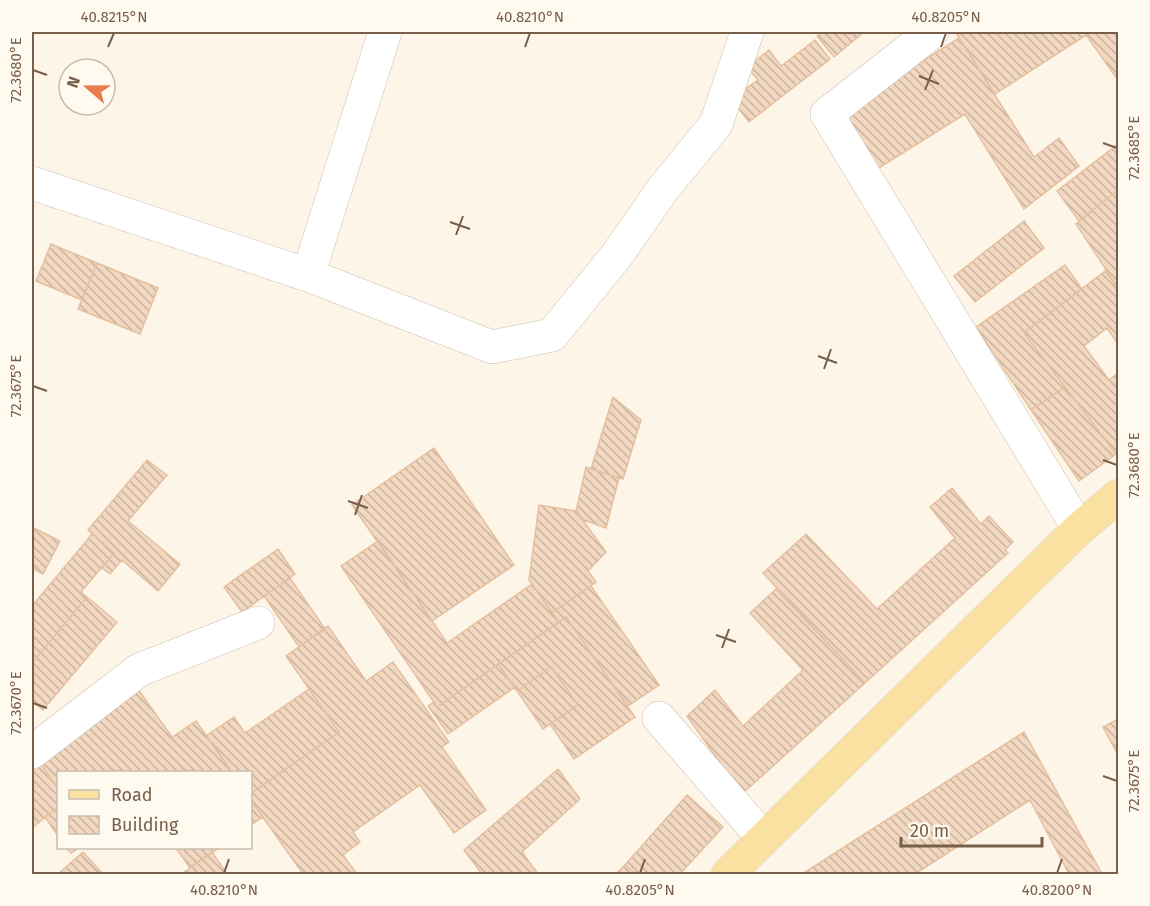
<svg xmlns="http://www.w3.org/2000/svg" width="1150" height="906" font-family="'Fira Sans',sans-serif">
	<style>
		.building { fill: url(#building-back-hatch); stroke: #e5c0a0; stroke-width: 1.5 }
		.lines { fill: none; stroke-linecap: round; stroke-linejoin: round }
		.minor-casing { stroke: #cfbfad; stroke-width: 34 }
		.major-casing { stroke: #dcd5d0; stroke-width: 34 }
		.minor { stroke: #fff; stroke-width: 33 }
		.major { stroke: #fbe1a1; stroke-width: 33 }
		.ticks { fill: none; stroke: #785f4b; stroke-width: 2 }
		.neatline { fill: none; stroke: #785f4b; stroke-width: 2 }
		.ticks-label { font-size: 15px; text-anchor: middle; fill: #785f4b }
	</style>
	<defs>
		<pattern id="building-back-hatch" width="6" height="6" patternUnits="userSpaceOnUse" patternTransform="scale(1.5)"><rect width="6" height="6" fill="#f2d8c0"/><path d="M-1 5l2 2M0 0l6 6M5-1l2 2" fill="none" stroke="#c9b29e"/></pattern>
	</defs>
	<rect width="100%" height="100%" fill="#fdf6e8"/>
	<!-- building -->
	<path class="building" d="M822,32H864L834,57L817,36Z
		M962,32H1118V80L1086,35L995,94L957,35Z
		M959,38L1034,157L1059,138L1079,166L1024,209L965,114L874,171L839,114Z
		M815,40L830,59L749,122L731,99L758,80L747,67L769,50L781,66Z
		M1118,144V190L1079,221L1057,191Z
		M1118,190V288L1076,224Z
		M1024,221L1044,248L975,302L954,276Z
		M51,244L97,263L82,300L36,281Z
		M97,263L158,288L140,334L78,309Z
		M1065,265L1082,289L1024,333L1065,387L1031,410L976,327Z
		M1105,271L1118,288V344L1107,328L1084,346L1109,380L1118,373V452L1116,454L1024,333Z
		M1065,387L1116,454L1079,481L1031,410Z
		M613,397L641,420L623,479L591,469Z
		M434,448L514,565L432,621L352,505Z
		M147,460L167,475L128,521L180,564L158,591L122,560L110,574L102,568L114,553L88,530Z
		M586,467L619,478L606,528L584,520L576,511Z
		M952,488L981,524L989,516L1013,542L1005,550L1008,553L865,683L763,573L806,534L877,609L955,538L930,507Z
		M539,505L576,511L606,552L588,571L596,582L552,613L529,580Z
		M32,527L60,541L43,574L32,568Z
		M92,534L114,553L81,592L87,597L32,663V606Z
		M378,541L447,643L532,584L559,622L437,707L341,566Z
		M278,549L295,574L242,612L224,587Z
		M290,578L325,629L299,647L264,596Z
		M591,586L659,685L628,706L566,617L559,622L552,613Z
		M776,589L865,683L742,794L687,716L715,690L743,726L803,670L750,613Z
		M87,597L117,622L43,710L32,701V663Z
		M566,617L635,717L574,759L550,724L578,705L551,667L517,691L498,664Z
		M328,626L366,681L393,662L449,742L442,747L486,810L454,833L420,785L353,832L360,842L343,855L357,874H303L250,799V794L339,732L286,656Z
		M498,664L515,687L448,734L428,706L434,702L437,707Z
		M551,667L578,705L543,729L517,691Z
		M135,685L172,737L196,721L232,772H58V789L35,756Z
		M309,689L339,732L250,794V772H232L206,736L234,717L245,733Z
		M1118,719V755L1103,727Z
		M1024,732L1102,874H1069L1030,800L915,874H802Z
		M40,763L58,789V807L32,828V770Z
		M558,769L580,799L522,852L538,874H482L464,850Z
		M687,795L723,827L680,874H636L625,865Z
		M250,799L263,817L250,825Z
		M58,807V836L45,817Z
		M66,848H79L71,853Z
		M176,848H219L190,868Z
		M83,852L103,874H58Z
		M212,852L227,874H197L192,866Z
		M625,865L636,874H616Z
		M192,866L197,874H181L190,868Z"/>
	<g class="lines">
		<!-- minor casing -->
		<g class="minor-casing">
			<path id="minor" d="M932,32L827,114L1079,529
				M32,183L308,275L385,32
				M308,275L492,347L552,335L617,255L663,189L716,124L747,32
				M659,718L764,839
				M32,752L139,670L258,623"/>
		</g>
		<!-- major casing -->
		<g class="major-casing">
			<path id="major" d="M728,874L1079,529L1118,496"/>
		</g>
		<!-- minor -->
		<use href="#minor" class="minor"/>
		<!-- major -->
		<use href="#major" class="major"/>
	</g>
	<!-- ticks -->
	<path class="ticks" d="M108,47L114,33M525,47L530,33M941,47L946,33M33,70L47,75M919,76L939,84M925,90L933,70M1103,143L1117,148M450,222L470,229M456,235L463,216M818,356L837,363M824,369L831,349M33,386L47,391M1103,460L1117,465M348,501L368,508M355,515L362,495M716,635L736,642M722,648L729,629M33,703L47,708M1103,776L1117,781M224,873L229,859M640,873L645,859M1057,873L1062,859"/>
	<!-- border -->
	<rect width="1150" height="906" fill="none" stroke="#fffaef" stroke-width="66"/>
	<!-- legend -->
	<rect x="57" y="771" width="195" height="78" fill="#fffaef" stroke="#c9bcad" stroke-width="1.5"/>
	<rect x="69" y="790" width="30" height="9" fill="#fbe1a1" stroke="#c9bcad" stroke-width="1.5"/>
	<text x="111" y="801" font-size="18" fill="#785f4b">Road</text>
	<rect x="69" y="816" width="30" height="18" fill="url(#building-back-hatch)" stroke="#c9bcad" stroke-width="1.5"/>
	<text x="111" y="831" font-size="18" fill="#785f4b">Building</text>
	<!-- north arrow -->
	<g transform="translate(87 87) rotate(290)"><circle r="28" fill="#fffaef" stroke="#c9bcad" stroke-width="1.5"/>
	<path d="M0-4.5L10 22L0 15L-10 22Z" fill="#e77c4d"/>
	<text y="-9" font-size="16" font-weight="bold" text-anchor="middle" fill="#785f4b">N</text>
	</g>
	<!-- scale -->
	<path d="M901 837v9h141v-9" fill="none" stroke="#785f4b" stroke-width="3"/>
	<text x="910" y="837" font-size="18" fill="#785f4b" stroke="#fffaef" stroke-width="4.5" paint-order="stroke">20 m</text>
	<rect x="33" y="33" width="1084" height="840" class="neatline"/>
	<g class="ticks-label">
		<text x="114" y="22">40.8215°N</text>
		<text x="530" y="22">40.8210°N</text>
		<text x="946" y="22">40.8205°N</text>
		<text transform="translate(16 70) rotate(-90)" y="5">72.3680°E</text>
		<text transform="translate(1134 148) rotate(-90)" y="5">72.3685°E</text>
		<text transform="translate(16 386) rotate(-90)" y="5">72.3675°E</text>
		<text transform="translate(1134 465) rotate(-90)" y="5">72.3680°E</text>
		<text transform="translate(16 703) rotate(-90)" y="5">72.3670°E</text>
		<text transform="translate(1134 781) rotate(-90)" y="5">72.3675°E</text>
		<text x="224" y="895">40.8210°N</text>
		<text x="640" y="895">40.8205°N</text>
		<text x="1057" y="895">40.8200°N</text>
	</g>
</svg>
